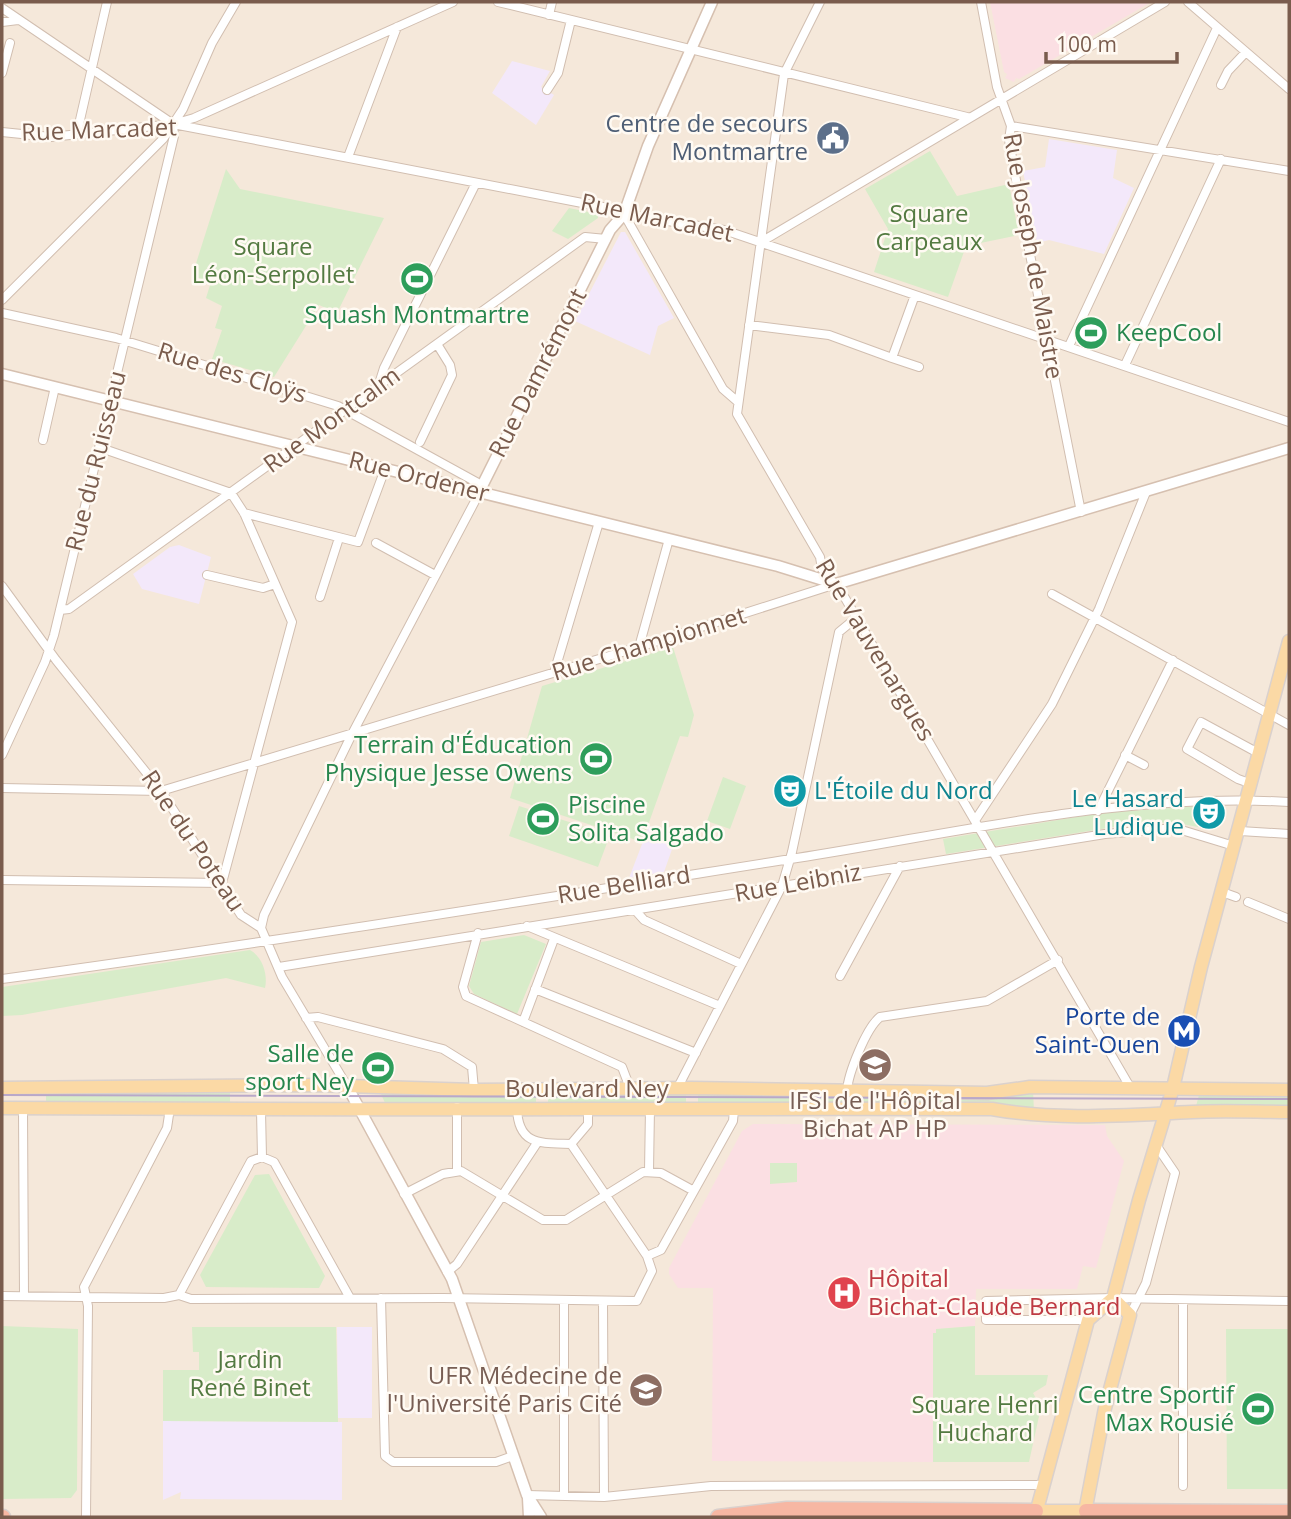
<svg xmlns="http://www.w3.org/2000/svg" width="1291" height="1519" font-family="'Open Sans',sans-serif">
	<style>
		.residential { fill: #f5e8da }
		.education { fill: #f3e8fa }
		.medical { fill: #fbdfe3 }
		.green { fill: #d8ecc9 }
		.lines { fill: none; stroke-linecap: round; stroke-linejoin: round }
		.street-casing { stroke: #d1beb0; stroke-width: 10 }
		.secondary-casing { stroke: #d6c0b0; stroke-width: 13 }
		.primary-casing { stroke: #dad1cd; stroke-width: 15 }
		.highway-casing { stroke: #dad1cd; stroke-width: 17 }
		.street { stroke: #fff; stroke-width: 8 }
		.secondary { stroke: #fff; stroke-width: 10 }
		.primary { stroke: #fbd9a5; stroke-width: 12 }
		.highway { stroke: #f7b7a3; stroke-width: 14 }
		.tram { stroke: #b9a8c9; stroke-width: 2 }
		.labels { text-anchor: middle; stroke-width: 5; stroke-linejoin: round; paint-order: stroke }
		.service-label { font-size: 24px; fill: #4e5e75; stroke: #fffaf3; text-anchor: end }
		.street-label { font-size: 24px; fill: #7a5c4d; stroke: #fffaf3 }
		.park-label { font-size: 24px; fill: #537a41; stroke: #fffaf3 }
		.leisure-label { font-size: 24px; fill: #27864d; stroke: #fffaf3; text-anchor: end }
		.culture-label { font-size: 24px; fill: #0d838f; stroke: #fffaf3; text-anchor: start }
		.transit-label { font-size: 24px; fill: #164399; stroke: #fffaf3; text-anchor: end }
		.education-label { font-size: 24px; fill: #785e54; stroke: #fffaf3 }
		.health-label { font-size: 24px; fill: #be3a42; stroke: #fffaf3; text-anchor: start }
	</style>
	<rect width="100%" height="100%" fill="#fdf6ec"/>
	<!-- residential -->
	<path class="residential" d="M2,2H1289V1517H2Z"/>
	<!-- education -->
	<path class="education" d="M512,61L550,71L541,87L554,95L536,125L492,93Z
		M1049,139L1117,150L1113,178L1134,188L1104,254L1049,240L1037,243L1023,171L1045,167Z
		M621,232H625L674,318L658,326L650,355L575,321Z
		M179,545L211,557L199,604L142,589L133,574L170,547Z
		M649,826L677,835L664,872L629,878Z
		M337,1327H372V1418H338Z
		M163,1421L342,1422V1500L180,1499L181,1492L163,1500Z"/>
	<!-- medical -->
	<path class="medical" d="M990,2H1151L1019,79L1016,78L1014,82L1005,78L1007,74L1004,72Z
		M753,1124L1105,1125L1107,1136L1124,1161L1096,1268L1083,1266L1077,1289H976L975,1326L937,1329L936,1333H933V1462L712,1461L713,1288H678L669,1274V1268L742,1131Z"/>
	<!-- green -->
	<path class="green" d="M930,151L957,196L1009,184L1019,235L966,246L948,297L874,272L888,229L865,189Z
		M226,169L240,189L384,218L337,313L319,305L274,377L212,359L222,330L215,328L222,306L206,298L211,282L192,276Z
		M569,208L598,214V218L568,239L552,231Z
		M673,647L694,715L688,737L680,736L642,842L510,798L542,686Z
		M723,777L746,786L730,829L707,821Z
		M519,806L610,835L598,867L509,836Z
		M1198,806V827L1171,822L1120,826L946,854L943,839L1100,813Z
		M524,935L546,944L517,1014L474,994L469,986L481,942Z
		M250,950C263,957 268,975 265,988L226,978L22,1015L2,1016V987Z
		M224,1089V1093H230V1102H224V1107L178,1102H46V1093H181Z
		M1033,1090L1034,1111L698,1106V1093Z
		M536,1093V1105L385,1103L381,1094Z
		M548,1093H686V1106L548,1105Z
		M1204,1094H1289V1107L1196,1106L1199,1095Z
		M770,1163H797V1182L770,1184Z
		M269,1174L325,1276L319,1288L206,1287L200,1275L255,1175Z
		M2,1326L78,1329L77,1490L71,1498L2,1499Z
		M975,1326V1375H1048L1046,1385L1033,1393L1041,1407L1029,1462H933V1333H936V1329Z
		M192,1327H336L338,1422L163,1421V1370H199V1352H193Z
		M1226,1329H1289V1489H1227Z"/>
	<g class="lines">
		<!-- street casing -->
		<g class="street-casing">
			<path id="street" d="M498,2L967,117
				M820,2L784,74L737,414L820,557L822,569L845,598L1130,1087
				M981,2L997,87L1011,126L1009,140L1021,209L1081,512
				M1188,2L1289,89
				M2,8L173,124L194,118L453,2
				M549,15L552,2
				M2,22L18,20
				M2,73L10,43
				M1221,85L1228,71L1246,52
				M547,90L558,73L571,20
				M1011,126L1289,171
				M2,132L51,137L173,124L608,208L624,214L724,230L1289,422
				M77,133L107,2
				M348,157L397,27
				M624,214L723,389L738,402
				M761,242L1165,2
				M2,300L163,139L183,109L212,43L236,2
				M2,313L116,338L338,406L478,483L479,492L474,503L352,734L264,915L261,928
				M749,325L829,335L892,358L915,295
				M1069,346L1217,28
				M892,358L919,367
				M1125,365L1221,159
				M379,384L384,368L476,183
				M43,440L55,387
				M420,442L452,375L450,365L437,344
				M244,513L358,542L385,469
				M376,543L435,575
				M207,575L263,588L275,584
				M2,586L56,660L161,791L241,915L261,928L282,977L347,1086
				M1052,594L1289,725
				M320,597L339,538
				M60,610L69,609L585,237L606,239
				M639,647L669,539
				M554,673L599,522
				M2,755L45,662L54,635L174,136L173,124
				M1125,755L1144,765
				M1252,784L1238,779L1187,749L1201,722L1260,754
				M2,788L161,791L639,647L836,584
				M1098,811L1173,660
				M976,819L1052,704L1099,609L1146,492
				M1240,831L1289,834
				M2,880L222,883L292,622L244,513L231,493L101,448
				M1222,892L1236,897
				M1248,902L1289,919
				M635,910L644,920L741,964
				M527,926L720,1006
				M478,933L463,987L466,996L622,1067L630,1088
				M279,967L1105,834L1175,828L1234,846
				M840,976L900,866
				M2,979C267,943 532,900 797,858C959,833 1124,792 1289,802
				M535,989L696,1053
				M306,1018L318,1017L443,1049L472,1067L474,1090
				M523,1022L554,939
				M677,1089L782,886L792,852L839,632L856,618
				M847,1091C848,1074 866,1028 880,1017L987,1001L1058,960
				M457,1107V1171
				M517,1108C518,1146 541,1143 571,1144
				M23,1109L24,1296
				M261,1111L262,1157
				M571,1144L588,1124V1109
				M262,1157L274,1162L350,1298
				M649,1171L650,1108
				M404,1194L443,1174L461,1171L543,1220H566L643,1172L661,1173L694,1191
				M647,1256L661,1250L733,1121L734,1110
				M447,1272L457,1264L537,1143
				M179,1295L191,1299L443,1298L637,1301L652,1271L647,1256L571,1144
				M179,1295L251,1161L262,1157
				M2,1296L164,1298L179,1295
				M381,1298L385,1456L393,1462H496L513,1456
				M603,1301L604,1497
				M1130,1315L1146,1283L1175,1173L1156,1145
				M1088,1320H986V1301L1113,1298L1289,1301
				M1183,1486V1300
				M527,1495L604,1497L711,1486L1044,1485
				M564,1496V1300
				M86,1516L88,1306L84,1287L167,1128L170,1108"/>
		</g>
		<!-- secondary casing -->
		<g class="secondary-casing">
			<path id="secondary" d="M2,374L778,566L836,584L1289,448
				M479,492L610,230L624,214L648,146L712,2
				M347,1086L452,1279L527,1495L541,1517
				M528,1498L529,1517"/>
		</g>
		<!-- primary casing -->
		<g class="primary-casing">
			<path id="primary" d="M2,1088L315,1085L474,1090L692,1088L987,1093L1030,1087L1289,1090
				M2,1108C332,1111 662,1108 992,1109C1059,1121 1125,1115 1192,1112C1224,1110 1257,1112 1289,1112
				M1036,1511H1086
				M1035,1517L1088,1320L1113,1298L1139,1200L1173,1088L1201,967L1289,641
				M1084,1517L1105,1408L1130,1315L1113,1298"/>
		</g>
		<!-- highway casing -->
		<g class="highway-casing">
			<path id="highway" d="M1086,1511L1289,1512
				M2,1517H3
				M718,1517L787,1509L1036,1511"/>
		</g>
		<!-- street -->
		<use href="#street" class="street"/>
		<!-- secondary -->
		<use href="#secondary" class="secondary"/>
		<!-- primary -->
		<use href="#primary" class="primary"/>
		<!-- highway -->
		<use href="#highway" class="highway"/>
		<!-- tram -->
		<path class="tram" d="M2,1095L1289,1099"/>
	</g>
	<!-- icons -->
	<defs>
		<g id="civic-disc" transform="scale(1.75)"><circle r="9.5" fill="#5c6f8a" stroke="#fffaf3"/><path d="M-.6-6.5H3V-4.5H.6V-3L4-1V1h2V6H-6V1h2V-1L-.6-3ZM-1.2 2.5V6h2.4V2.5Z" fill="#fff"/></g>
		<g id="stadium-disc" transform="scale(1.75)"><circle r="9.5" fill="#2e9e5b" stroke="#fffaf3"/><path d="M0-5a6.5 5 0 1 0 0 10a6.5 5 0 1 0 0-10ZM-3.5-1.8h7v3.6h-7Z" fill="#fff"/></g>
		<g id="theatre-disc" transform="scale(1.75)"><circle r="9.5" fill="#0f9aa8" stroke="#fffaf3"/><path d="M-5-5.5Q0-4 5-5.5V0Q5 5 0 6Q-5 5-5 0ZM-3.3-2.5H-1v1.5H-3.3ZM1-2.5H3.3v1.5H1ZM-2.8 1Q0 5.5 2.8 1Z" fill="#fff"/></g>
		<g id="metro-disc" transform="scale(1.75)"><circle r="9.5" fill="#1a4fb4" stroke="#fffaf3"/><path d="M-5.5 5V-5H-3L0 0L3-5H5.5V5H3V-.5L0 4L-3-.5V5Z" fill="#fff"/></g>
		<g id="university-disc" transform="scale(1.75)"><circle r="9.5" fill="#8d6e63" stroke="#fffaf3"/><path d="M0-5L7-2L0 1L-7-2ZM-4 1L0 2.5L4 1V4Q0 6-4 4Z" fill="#fff"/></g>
		<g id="hospital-disc" transform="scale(1.75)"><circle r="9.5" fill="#e0444e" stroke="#fffaf3"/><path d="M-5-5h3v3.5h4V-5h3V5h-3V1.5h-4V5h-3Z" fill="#fff"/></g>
	</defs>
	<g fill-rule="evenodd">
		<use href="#civic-disc" x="833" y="138"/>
		<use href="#stadium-disc" x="417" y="279"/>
		<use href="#stadium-disc" x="1091" y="333"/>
		<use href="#stadium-disc" x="596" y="759"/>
		<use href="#theatre-disc" x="790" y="791"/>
		<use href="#theatre-disc" x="1209" y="813"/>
		<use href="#stadium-disc" x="543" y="819"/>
		<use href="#metro-disc" x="1184" y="1031"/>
		<use href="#university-disc" x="875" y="1065"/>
		<use href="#stadium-disc" x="378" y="1068"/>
		<use href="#hospital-disc" x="844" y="1293"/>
		<use href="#university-disc" x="646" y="1390"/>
		<use href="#stadium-disc" x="1258" y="1409"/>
	</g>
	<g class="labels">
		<!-- service labels -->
		<g class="service-label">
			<text x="808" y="132">Centre de secours<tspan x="808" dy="28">Montmartre</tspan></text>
		</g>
		<!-- street labels -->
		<g class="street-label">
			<text transform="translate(99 130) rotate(-2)" y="8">Rue Marcadet</text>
			<text transform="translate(657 218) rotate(12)" y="8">Rue Marcadet</text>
			<text transform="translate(1033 256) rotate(80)" y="8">Rue Joseph de Maistre</text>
			<text transform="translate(232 373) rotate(17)" y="8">Rue des Cloÿs</text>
			<text transform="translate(538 373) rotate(-63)" y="8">Rue Damrémont</text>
			<text transform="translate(332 420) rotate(-36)" y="8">Rue Montcalm</text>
			<text transform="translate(96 461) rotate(-76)" y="8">Rue du Ruisseau</text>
			<text transform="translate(419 477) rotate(14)" y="8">Rue Ordener</text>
			<text transform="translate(649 644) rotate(-17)" y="8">Rue Championnet</text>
			<text transform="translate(875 650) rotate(59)" y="8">Rue Vauvenargues</text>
			<text transform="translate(193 841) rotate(56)" y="8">Rue du Poteau</text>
			<text transform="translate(798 883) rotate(-10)" y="8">Rue Leibniz</text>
			<text transform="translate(624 885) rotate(-9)" y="8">Rue Belliard</text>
			<text x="587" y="1097">Boulevard Ney</text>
		</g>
		<!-- park labels -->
		<g class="park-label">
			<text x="929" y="222">Square<tspan x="929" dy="28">Carpeaux</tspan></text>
			<text x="273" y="255">Square<tspan x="273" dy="28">Léon-Serpollet</tspan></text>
			<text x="250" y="1368">Jardin<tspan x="250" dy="28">René Binet</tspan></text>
			<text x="985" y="1413">Square Henri<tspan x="985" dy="28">Huchard</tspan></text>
		</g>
		<!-- leisure labels -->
		<g class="leisure-label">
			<text x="417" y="323" text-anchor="middle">Squash Montmartre</text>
			<text x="1116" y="341" text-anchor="start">KeepCool</text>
			<text x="572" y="753">Terrain d'Éducation<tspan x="572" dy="28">Physique Jesse Owens</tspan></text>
			<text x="568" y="813" text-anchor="start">Piscine<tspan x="568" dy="28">Solita Salgado</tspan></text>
			<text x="354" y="1062">Salle de<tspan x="354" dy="28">sport Ney</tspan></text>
			<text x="1234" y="1403">Centre Sportif<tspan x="1234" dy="28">Max Rousié</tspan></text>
		</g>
		<!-- culture labels -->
		<g class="culture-label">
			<text x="814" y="799">L'Étoile du Nord</text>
			<text x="1184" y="807" text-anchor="end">Le Hasard<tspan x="1184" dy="28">Ludique</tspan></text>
		</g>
		<!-- transit labels -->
		<g class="transit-label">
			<text x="1160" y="1025">Porte de<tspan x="1160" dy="28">Saint-Ouen</tspan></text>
		</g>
		<!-- education labels -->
		<g class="education-label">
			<text x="875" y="1109">IFSI de l'Hôpital<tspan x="875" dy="28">Bichat AP HP</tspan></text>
			<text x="622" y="1384" text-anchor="end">UFR Médecine de<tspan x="622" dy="28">l'Université Paris Cité</tspan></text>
		</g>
		<!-- health labels -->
		<g class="health-label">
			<text x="868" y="1287">Hôpital<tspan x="868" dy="28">Bichat-Claude Bernard</tspan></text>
		</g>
	</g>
	<!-- border -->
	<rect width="1291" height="1519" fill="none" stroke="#7a5c4d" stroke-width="7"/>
	<!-- scale -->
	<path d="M1046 52v10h131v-10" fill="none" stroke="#7a5c4d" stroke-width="3.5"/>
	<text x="1056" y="52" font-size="21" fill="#7a5c4d" stroke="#fffaf3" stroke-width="5" paint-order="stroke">100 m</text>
</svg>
